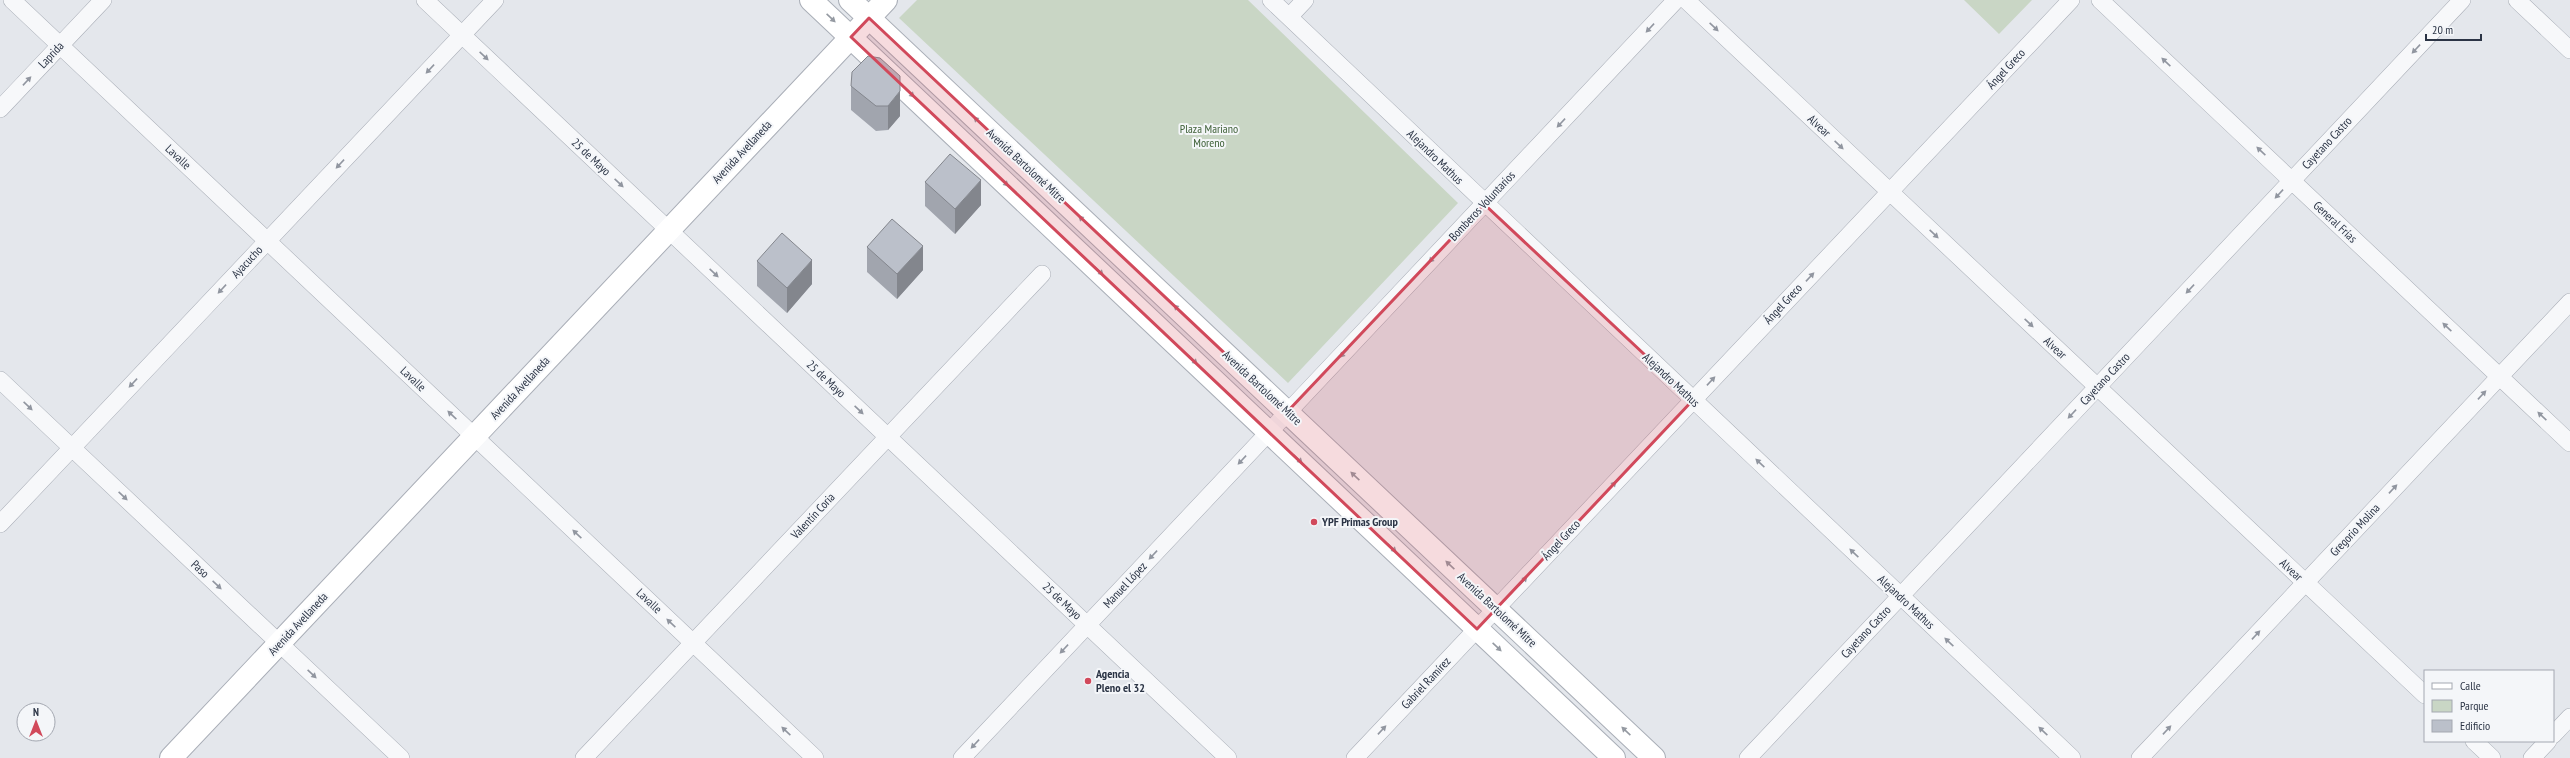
<svg xmlns="http://www.w3.org/2000/svg" width="2570" height="758" font-family="'PT Sans Narrow',sans-serif">
	<style>
		.green { fill: #c9d6c5 }
		.lines { fill: none; stroke-linecap: round; stroke-linejoin: round }
		.minor-casing { stroke: #a9aeb7; stroke-width: 18 }
		.secondary-casing { stroke: #a9aeb7; stroke-width: 24 }
		.minor { stroke: #f7f8fa; stroke-width: 17 }
		.secondary { stroke: #fff; stroke-width: 22 }
		.wall { fill: #a1a5ae }
		.shaded-wall { fill: #83868d }
		.building { fill: #bbc0ca; stroke: #83868d }
		.oneway { fill: #959aa2 }
		.oneway2 { fill: #9196a0 }
		.marked { fill: #d1495b; fill-opacity: 0.2; stroke: #d1495b; stroke-width: 3; stroke-linejoin: round }
		.poi-dot { fill: #d1495b; stroke: #f4f6f9; stroke-width: 1.5 }
		.labels { text-anchor: middle; stroke-width: 4; stroke-linejoin: round; paint-order: stroke }
		.street-label { font-size: 12px; fill: #2b3445; stroke: #f4f6f9 }
		.park-label { font-size: 12px; fill: #3f6138; stroke: #f4f6f9 }
		.poi-label { font-size: 12px; font-weight: bold; fill: #2b3445; stroke: #f4f6f9; text-anchor: start }
	</style>
	<rect width="100%" height="100%" fill="#e4e7ec"/>
	<!-- green -->
	<path class="green" d="M917,0H1248L1458,203L1288,383L899,18Z
		M1964,0H2032L1999,34Z"/>
	<g class="lines">
		<!-- minor casing -->
		<g class="minor-casing">
			<path id="minor" d="M12,0L815,758
				M425,0L1228,758
				M1271,0L2072,758
				M1686,0L2425,695
				M2100,0L2570,443
				M2517,0L2570,50
				M1289,17L1305,0
				M0,109L103,0
				M0,380L401,758
				M0,524L495,0
				M2553,735L2570,717
				M2474,741L2492,758
				M584,758L1042,274
				M962,758L1676,0
				M1355,758L2071,0
				M1748,758L2462,0
				M2140,758L2570,302
				M2532,758L2548,741"/>
		</g>
		<!-- secondary casing -->
		<g class="secondary-casing">
			<path id="secondary" d="M811,0L1614,758
				M850,0L1654,758
				M171,758L886,0"/>
		</g>
		<!-- minor -->
		<use href="#minor" class="minor"/>
		<!-- secondary -->
		<use href="#secondary" class="secondary"/>
	</g>
	<!-- wall -->
	<path class="wall" d="M868,56L900,116L888,130L876,131L851,110V86Z
		M925,182L981,205L955,234L925,206Z
		M867,247L923,270L897,299L867,272Z
		M757,261L812,284L787,313L757,286Z"/>
	<!-- shaded-wall -->
	<path class="shaded-wall" d="M900,91V116L888,130V106Z
		M981,180V205L955,234V209Z
		M923,246V270L897,299V274Z
		M812,260V284L787,313V288Z"/>
	<!-- building -->
	<path class="building" d="M868,56L880,58L900,76V91L888,106H876L851,86L852,72Z
		M950,154L981,180L955,209L925,182Z
		M892,219L923,246L897,274L867,247Z
		M782,233L812,260L787,288L757,261Z"/>
	<!-- one-way arrows -->
	<defs><path id="oneway-solid" d="M-6-.8H1V-3.2L6.5 0L1 3.2V.8H-6Z"/></defs>
	<g class="oneway">
		<use href="#oneway-solid" transform="translate(831 18) rotate(43)"/>
		<use href="#oneway-solid" transform="translate(910 93) rotate(43)"/>
		<use href="#oneway-solid" transform="translate(978 121) rotate(-137)"/>
		<use href="#oneway-solid" transform="translate(1004 182) rotate(43)"/>
		<use href="#oneway-solid" transform="translate(1083 220) rotate(-137)"/>
		<use href="#oneway-solid" transform="translate(1099 271) rotate(43)"/>
		<use href="#oneway-solid" transform="translate(1178 309) rotate(-137)"/>
		<use href="#oneway-solid" transform="translate(1193 360) rotate(43)"/>
		<use href="#oneway-solid" transform="translate(1298 459) rotate(43)"/>
		<use href="#oneway-solid" transform="translate(1355 476) rotate(-137)"/>
		<use href="#oneway-solid" transform="translate(1392 548) rotate(43)"/>
		<use href="#oneway-solid" transform="translate(1450 565) rotate(-137)"/>
		<use href="#oneway-solid" transform="translate(1497 647) rotate(43)"/>
		<use href="#oneway-solid" transform="translate(1626 731) rotate(-137)"/>
	</g>
	<g class="oneway2">
		<use href="#oneway-solid" transform="translate(1714 27) rotate(43)"/>
		<use href="#oneway-solid" transform="translate(1650 28) rotate(133)"/>
		<use href="#oneway-solid" transform="translate(2416 49) rotate(133)"/>
		<use href="#oneway-solid" transform="translate(484 56) rotate(43)"/>
		<use href="#oneway-solid" transform="translate(2166 62) rotate(-137)"/>
		<use href="#oneway-solid" transform="translate(430 69) rotate(133)"/>
		<use href="#oneway-solid" transform="translate(27 81) rotate(-47)"/>
		<use href="#oneway-solid" transform="translate(1561 123) rotate(133)"/>
		<use href="#oneway-solid" transform="translate(1839 145) rotate(43)"/>
		<use href="#oneway-solid" transform="translate(2261 151) rotate(-137)"/>
		<use href="#oneway-solid" transform="translate(340 164) rotate(133)"/>
		<use href="#oneway-solid" transform="translate(619 183) rotate(43)"/>
		<use href="#oneway-solid" transform="translate(2279 194) rotate(133)"/>
		<use href="#oneway-solid" transform="translate(1934 234) rotate(43)"/>
		<use href="#oneway-solid" transform="translate(1433 258) rotate(133)"/>
		<use href="#oneway-solid" transform="translate(714 273) rotate(43)"/>
		<use href="#oneway-solid" transform="translate(1810 277) rotate(-47)"/>
		<use href="#oneway-solid" transform="translate(222 289) rotate(133)"/>
		<use href="#oneway-solid" transform="translate(2190 289) rotate(133)"/>
		<use href="#oneway-solid" transform="translate(2029 323) rotate(43)"/>
		<use href="#oneway-solid" transform="translate(2447 327) rotate(-137)"/>
		<use href="#oneway-solid" transform="translate(1344 353) rotate(133)"/>
		<use href="#oneway-solid" transform="translate(1711 381) rotate(-47)"/>
		<use href="#oneway-solid" transform="translate(133 383) rotate(133)"/>
		<use href="#oneway-solid" transform="translate(2482 395) rotate(-47)"/>
		<use href="#oneway-solid" transform="translate(28 406) rotate(43)"/>
		<use href="#oneway-solid" transform="translate(859 410) rotate(43)"/>
		<use href="#oneway-solid" transform="translate(2072 414) rotate(133)"/>
		<use href="#oneway-solid" transform="translate(452 415) rotate(-137)"/>
		<use href="#oneway-solid" transform="translate(2542 416) rotate(-137)"/>
		<use href="#oneway-solid" transform="translate(1242 460) rotate(133)"/>
		<use href="#oneway-solid" transform="translate(1760 463) rotate(-137)"/>
		<use href="#oneway-solid" transform="translate(1612 486) rotate(-47)"/>
		<use href="#oneway-solid" transform="translate(2393 489) rotate(-47)"/>
		<use href="#oneway-solid" transform="translate(123 496) rotate(43)"/>
		<use href="#oneway-solid" transform="translate(577 534) rotate(-137)"/>
		<use href="#oneway-solid" transform="translate(1854 553) rotate(-137)"/>
		<use href="#oneway-solid" transform="translate(1153 555) rotate(133)"/>
		<use href="#oneway-solid" transform="translate(1523 581) rotate(-47)"/>
		<use href="#oneway-solid" transform="translate(217 585) rotate(43)"/>
		<use href="#oneway-solid" transform="translate(671 623) rotate(-137)"/>
		<use href="#oneway-solid" transform="translate(2256 635) rotate(-47)"/>
		<use href="#oneway-solid" transform="translate(1949 642) rotate(-137)"/>
		<use href="#oneway-solid" transform="translate(1064 649) rotate(133)"/>
		<use href="#oneway-solid" transform="translate(312 674) rotate(43)"/>
		<use href="#oneway-solid" transform="translate(1382 730) rotate(-47)"/>
		<use href="#oneway-solid" transform="translate(2167 730) rotate(-47)"/>
		<use href="#oneway-solid" transform="translate(786 731) rotate(-137)"/>
		<use href="#oneway-solid" transform="translate(2043 731) rotate(-137)"/>
		<use href="#oneway-solid" transform="translate(975 744) rotate(133)"/>
	</g>
	<!-- marked area -->
	<path class="marked" d="M869,18L1287,412L1484,204L1693,400L1477,629L851,37Z"/>
	<!-- markers -->
	<g class="poi-dot">
		<circle cx="1314" cy="522" r="4"/>
		<circle cx="1088" cy="681" r="4"/>
	</g>
	<g class="labels">
		<!-- street labels -->
		<g class="street-label">
			<text transform="translate(51 55) rotate(-47)" y="4">Laprida</text>
			<text transform="translate(2006 69) rotate(-47)" y="4">Ángel Greco</text>
			<text transform="translate(1819 126) rotate(43)" y="4">Alvear</text>
			<text transform="translate(2327 143) rotate(-47)" y="4">Cayetano Castro</text>
			<text transform="translate(742 152) rotate(-47)" y="4">Avenida Avellaneda</text>
			<text transform="translate(178 157) rotate(43)" y="4">Lavalle</text>
			<text transform="translate(591 157) rotate(43)" y="4">25 de Mayo</text>
			<text transform="translate(1435 157) rotate(44)" y="4">Alejandro Mathus</text>
			<text transform="translate(1026 166) rotate(43)" y="4">Avenida Bartolomé Mitre</text>
			<text transform="translate(1482 206) rotate(-47)" y="4">Bomberos Voluntarios</text>
			<text transform="translate(2335 222) rotate(43)" y="4">General Frías</text>
			<text transform="translate(247 262) rotate(-47)" y="4">Ayacucho</text>
			<text transform="translate(1783 304) rotate(-47)" y="4">Ángel Greco</text>
			<text transform="translate(2055 348) rotate(43)" y="4">Alvear</text>
			<text transform="translate(413 379) rotate(43)" y="4">Lavalle</text>
			<text transform="translate(826 379) rotate(43)" y="4">25 de Mayo</text>
			<text transform="translate(2105 379) rotate(-47)" y="4">Cayetano Castro</text>
			<text transform="translate(1671 380) rotate(43)" y="4">Alejandro Mathus</text>
			<text transform="translate(520 388) rotate(-47)" y="4">Avenida Avellaneda</text>
			<text transform="translate(1262 388) rotate(43)" y="4">Avenida Bartolomé Mitre</text>
			<text transform="translate(813 516) rotate(-47)" y="4">Valentín Coria</text>
			<text transform="translate(2355 530) rotate(-47)" y="4">Gregorio Molina</text>
			<text transform="translate(1561 540) rotate(-47)" y="4">Ángel Greco</text>
			<text transform="translate(200 569) rotate(43)" y="4">Paso</text>
			<text transform="translate(2291 570) rotate(43)" y="4">Alvear</text>
			<text transform="translate(1125 585) rotate(-47)" y="4">Manuel López</text>
			<text transform="translate(649 601) rotate(43)" y="4">Lavalle</text>
			<text transform="translate(1062 601) rotate(43)" y="4">25 de Mayo</text>
			<text transform="translate(1906 602) rotate(43)" y="4">Alejandro Mathus</text>
			<text transform="translate(1497 610) rotate(43)" y="4">Avenida Bartolomé Mitre</text>
			<text transform="translate(298 624) rotate(-47)" y="4">Avenida Avellaneda</text>
			<text transform="translate(1866 632) rotate(-47)" y="4">Cayetano Castro</text>
			<text transform="translate(1426 683) rotate(-47)" y="4">Gabriel Ramírez</text>
		</g>
		<!-- park labels -->
		<g class="park-label">
			<text x="1209" y="133">Plaza Mariano<tspan x="1209" dy="14">Moreno</tspan></text>
		</g>
		<!-- poi labels -->
		<g class="poi-label">
			<text x="1322" y="526">YPF Primas Group</text>
			<text x="1096" y="678">Agencia<tspan x="1096" dy="14">Pleno el 32</tspan></text>
		</g>
	</g>
	<!-- legend -->
	<rect x="2424" y="670" width="130" height="72" fill="#f4f6f9" stroke="#a4a8b1"/>
	<rect x="2432" y="683" width="20" height="6" fill="#ffffff" stroke="#a4a8b1"/>
	<text x="2460" y="690" font-size="12" fill="#2b3445">Calle</text>
	<rect x="2432" y="700" width="20" height="12" fill="#c9d6c5" stroke="#a4a8b1"/>
	<text x="2460" y="710" font-size="12" fill="#2b3445">Parque</text>
	<rect x="2432" y="720" width="20" height="12" fill="#bbc0ca" stroke="#a4a8b1"/>
	<text x="2460" y="730" font-size="12" fill="#2b3445">Edificio</text>
	<!-- north arrow -->
	<g transform="translate(36 722)"><circle r="19" fill="#f4f6f9" stroke="#a4a8b1"/>
	<path d="M0-3L7 15L0 10L-7 15Z" fill="#d1495b"/>
	<text y="-6" font-size="11" font-weight="bold" text-anchor="middle" fill="#2b3445">N</text>
	</g>
	<!-- scale -->
	<path d="M2426 34v6h55v-6" fill="none" stroke="#2b3445" stroke-width="2"/>
	<text x="2432" y="34" font-size="12" fill="#2b3445" stroke="#f4f6f9" stroke-width="3" paint-order="stroke">20 m</text>
</svg>
